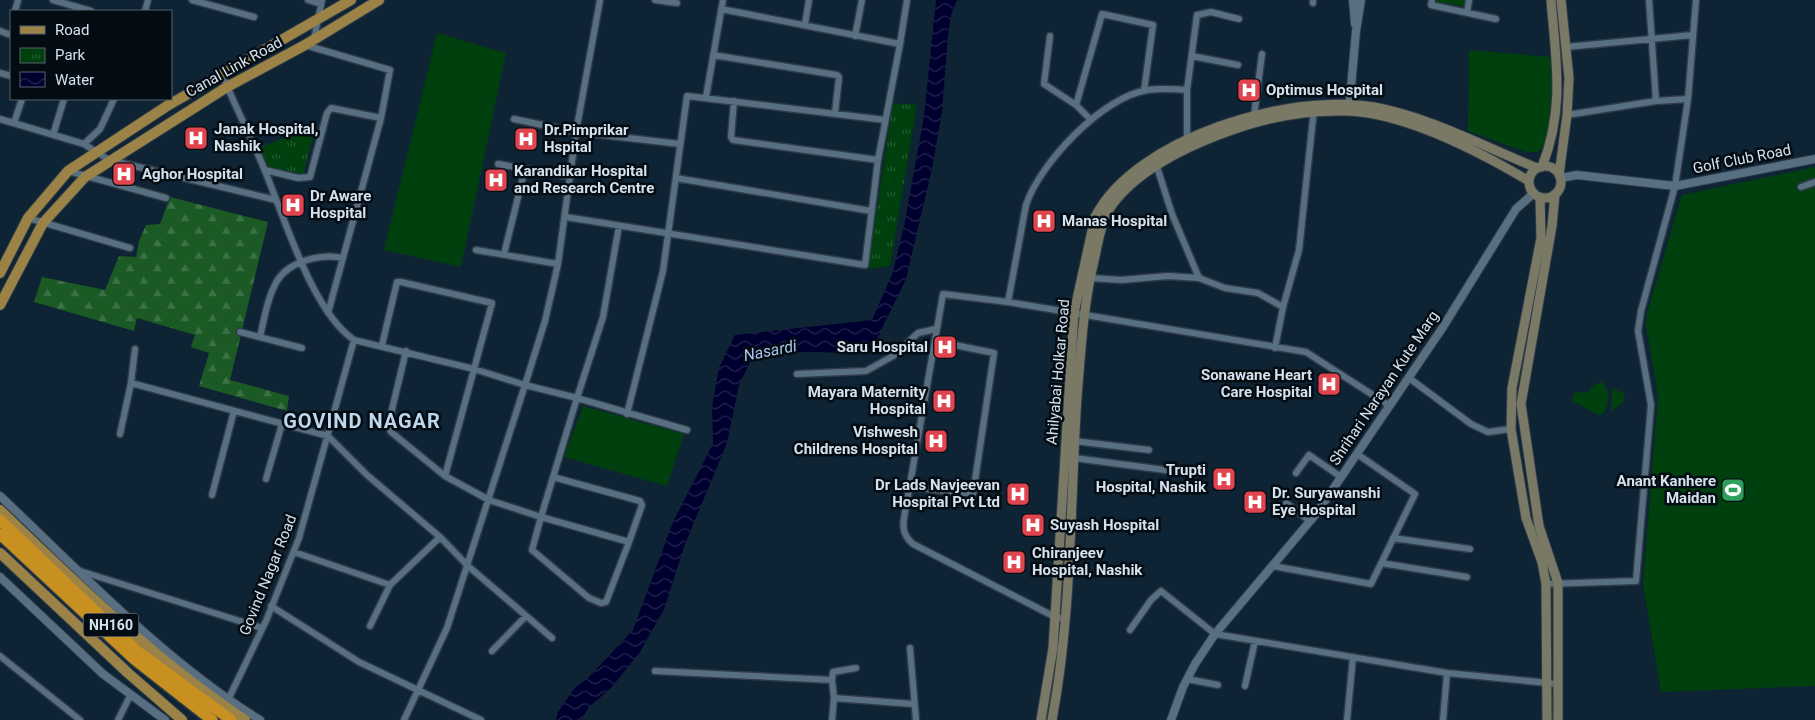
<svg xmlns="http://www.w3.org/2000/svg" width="1815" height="720" font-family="Roboto,sans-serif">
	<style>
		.grass { fill: #00400f }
		.forest { fill: url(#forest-firs) }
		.park { fill: url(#park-tufts) }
		.water { fill: url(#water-waves) }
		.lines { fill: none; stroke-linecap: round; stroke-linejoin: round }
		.minor-casing { stroke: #2f3b48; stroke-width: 9 }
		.tertiary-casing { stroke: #2f3b48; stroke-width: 10 }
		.secondary-casing { stroke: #2f3b48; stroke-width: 11 }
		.primary-casing { stroke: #2f3b48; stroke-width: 12 }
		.motorway-casing { stroke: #2f3b48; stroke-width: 14 }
		.minor { stroke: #586f82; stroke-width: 6 }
		.tertiary { stroke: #586f82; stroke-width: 8 }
		.secondary { stroke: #797965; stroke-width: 9 }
		.primary { stroke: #9b8347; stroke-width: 10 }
		.motorway { stroke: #c79020; stroke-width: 11 }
		.labels { text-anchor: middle; stroke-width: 5; stroke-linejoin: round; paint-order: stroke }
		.shield { fill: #040c13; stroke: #96a1ab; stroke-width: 1 }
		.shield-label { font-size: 14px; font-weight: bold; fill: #d5e1ec }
		.street-label { font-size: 15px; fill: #d5e1ec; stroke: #040c13 }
		.poi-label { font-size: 15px; font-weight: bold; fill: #d5e1ec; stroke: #040c13; text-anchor: start }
		.water-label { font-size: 16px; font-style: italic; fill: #aac6ed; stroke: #040c13 }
		.district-label { font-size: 20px; font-weight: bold; letter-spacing: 1px; fill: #bed7ed; stroke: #040c13 }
	</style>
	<defs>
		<pattern id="forest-firs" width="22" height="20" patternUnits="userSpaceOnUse" patternTransform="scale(1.25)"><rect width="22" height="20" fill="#1b5925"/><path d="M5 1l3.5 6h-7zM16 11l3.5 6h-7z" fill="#3b7145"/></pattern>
		<pattern id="park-tufts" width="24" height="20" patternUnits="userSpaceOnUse" patternTransform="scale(1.25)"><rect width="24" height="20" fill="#00400f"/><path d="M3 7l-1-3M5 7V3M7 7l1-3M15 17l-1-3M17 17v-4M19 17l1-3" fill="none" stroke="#245b32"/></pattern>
		<pattern id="water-waves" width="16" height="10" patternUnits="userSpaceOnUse" patternTransform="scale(1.25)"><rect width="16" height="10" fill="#000030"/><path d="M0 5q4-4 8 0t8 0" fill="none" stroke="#24254e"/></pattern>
	</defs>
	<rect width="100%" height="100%" fill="#0e2333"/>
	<!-- grass -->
	<path class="grass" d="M437,33L506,53L461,267L384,250Z
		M1469,50L1552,57L1551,112L1547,145L1537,152H1526L1468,131Z
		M1815,167V686L1661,692L1643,584L1658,396L1646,325L1647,313L1682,195Z
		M1602,382C1611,389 1609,405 1603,414L1599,415L1572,401L1575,392L1587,393L1595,384Z
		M1612,388L1623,393L1625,397L1622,404L1611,411Z
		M583,406L684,434L667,486L564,457Z"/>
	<!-- forest -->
	<path class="forest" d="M170,197L268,222L230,380L289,396L287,411L199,386L209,353L191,347L195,335L137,318L134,331L34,302L42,277L105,290L119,256L136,257L139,241L146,225L160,224Z"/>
	<!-- park -->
	<path class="park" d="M1428,0H1467L1466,7L1448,3L1429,5Z
		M893,103L917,105L890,266L868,269Z
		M316,125L303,176L267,169L259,148Z"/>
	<!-- water -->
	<path class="water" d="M936,0H957L951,15L948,35L942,111L932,169L906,279L873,347C847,356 836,352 810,352C790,352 770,354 751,360L739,385L727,443L685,544L664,609L640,652L611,688L589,707L581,720H556L558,712L574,689L590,676L633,630L673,522L713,444L712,407L719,368L735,335L872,320L893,272L904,226L924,117Z"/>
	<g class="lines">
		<!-- minor casing -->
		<g class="minor-casing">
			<path id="minor" d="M53,0L91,11
				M192,0L254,17
				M308,0L321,4
				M655,0L677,3
				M1432,0L1431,5L1496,19
				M1649,0L1656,101
				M1313,3V0
				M15,11L18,0
				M145,11L148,0
				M1467,13L1469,0
				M805,24L809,0
				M0,31L11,35
				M855,36L862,0
				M1050,36L1044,84L1076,105L1091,120
				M314,39L322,0
				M900,44L907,0
				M305,45L390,70L381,118
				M1566,47L1693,35
				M713,55L837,75L839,77L835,113
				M1192,56L1238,65
				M0,73L11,76
				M222,74C235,107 252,138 265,171C285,219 312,311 354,340L474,369L525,385L447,628L404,720
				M706,97L723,0
				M734,101L731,137L733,140L878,160
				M1076,105L1102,14L1153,25L1144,91
				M1567,115L1656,101L1688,99
				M1254,116L1262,54
				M0,119L84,144L109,160L276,200
				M514,119L576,132L680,144
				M14,123L22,99
				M53,135L64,99
				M1187,139V90L1197,15L1211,12L1239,19
				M84,144L100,129L114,99
				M498,164L571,177
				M1157,167L1172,214L1199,278
				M265,170L298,178L310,177L327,113L331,108L381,118L328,313
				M68,171L166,198
				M676,178L871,211
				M1801,187L1815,182
				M566,217L865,265L878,160L900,44L721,9
				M28,218L130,248
				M619,226L603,317L577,398L687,430
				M476,250L558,264
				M504,254L525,169
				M1090,278L1121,280L1168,276L1199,278L1225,288L1258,293L1283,307L1275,348
				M1008,302L1026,205C1040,163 1103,96 1148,90C1161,88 1174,89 1187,90
				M1283,307L1299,250L1314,109
				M240,332L302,348
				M260,337C264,319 268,296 277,281C289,261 322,253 343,258
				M382,345L397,282H401L492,303L445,476L489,500L541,517L532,550L589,598L601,603L606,602L629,542
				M406,351L388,426L391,432L445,476
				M797,374L866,371L893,356L918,333L936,329
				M1409,378L1471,424L1488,432L1511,429
				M131,383L135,349
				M627,414L663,271L687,96L885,120
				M120,434L131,383L328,436L367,475L440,537L468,566L552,638
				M1074,441L1149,450
				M1074,458L1188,473
				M1296,473L1309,455L1341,477
				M553,477L640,501L642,505L629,542L541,517L577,398L525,385L545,321L558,264L576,132L600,0
				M266,479L282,424
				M909,487L973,494L994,353L935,341
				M212,495L234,411
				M1286,503L1310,521
				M1393,538L1470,549
				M294,552L390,585
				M1381,563L1467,577
				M1273,566L1371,584L1415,494L1357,454
				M80,571L262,628
				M1546,584L1636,581L1651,405L1638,331L1641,311L1675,186L1688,99L1696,0
				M271,606L359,662L481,720
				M1066,619L1055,617L913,544C900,533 903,522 906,507L943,294L1008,302L1306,352L1390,406
				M370,626L390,585L440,537
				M1130,630L1151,600L1161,591L1215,634L1447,673L1558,684
				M910,648L916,720
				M492,651L526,616
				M0,656L80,720
				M655,671L832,680L834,698L913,704
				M1187,679L1218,685
				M832,680L833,672L856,668
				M1245,686L1255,641
				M228,700L266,621L299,538L354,340
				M118,720L130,696
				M832,720L834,698
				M1347,720L1353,657
				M1443,720L1447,673"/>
		</g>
		<!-- tertiary casing -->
		<g class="tertiary-casing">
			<path id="tertiary" d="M1353,0L1355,24
				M1349,110L1356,31L1361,0
				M1560,178L1577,175L1675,186L1815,159
				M0,496C83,574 163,660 260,720
				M0,577L103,674L165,720
				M1171,720L1183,687L1195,664L1215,634L1316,514L1443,327L1516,209L1534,193"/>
		</g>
		<!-- secondary casing -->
		<g class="secondary-casing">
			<path id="secondary" d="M1529 182a16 16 0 1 1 32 0a16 16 0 1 1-32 0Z
				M1542,167C1565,108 1556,61 1551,0
				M1559,175L1567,115L1569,78L1561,0
				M1555,194L1552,226L1521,404L1539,526L1558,583V720
				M1540,197L1541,238L1512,388L1511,429L1526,518L1542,562L1546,584L1547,720
				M1041,720L1053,648L1074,313L1095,217C1135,138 1290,92 1374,107C1429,117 1485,147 1537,168
				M1052,720C1072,614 1070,505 1077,397C1081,351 1083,306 1094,261C1098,243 1101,221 1112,205C1141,166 1196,142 1241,127C1274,116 1312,110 1347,111C1405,113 1480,152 1529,181"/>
		</g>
		<!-- primary casing -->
		<g class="primary-casing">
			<path id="primary" d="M0,273L28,218L68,171L167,106L351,0
				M0,305L43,223L85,177L227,87L305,45L379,0
				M0,510C78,585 155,660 245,720
				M0,553L128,673L182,720"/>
		</g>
		<!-- motorway casing -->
		<g class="motorway-casing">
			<path id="motorway" d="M0,520L137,651L231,720
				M0,534L134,659L212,720"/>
		</g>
		<!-- minor -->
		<use href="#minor" class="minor"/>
		<!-- tertiary -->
		<use href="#tertiary" class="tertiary"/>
		<!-- secondary -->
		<use href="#secondary" class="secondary"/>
		<!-- primary -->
		<use href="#primary" class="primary"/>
		<!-- motorway -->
		<use href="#motorway" class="motorway"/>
	</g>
	<!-- icons -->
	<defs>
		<g id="hospital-square" transform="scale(1.25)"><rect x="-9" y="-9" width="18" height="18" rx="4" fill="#e0444e" stroke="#040c13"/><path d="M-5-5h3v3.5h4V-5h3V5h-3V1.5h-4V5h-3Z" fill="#fff"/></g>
		<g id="stadium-square" transform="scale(1.25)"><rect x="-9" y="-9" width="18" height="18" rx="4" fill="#2e9e5b" stroke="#040c13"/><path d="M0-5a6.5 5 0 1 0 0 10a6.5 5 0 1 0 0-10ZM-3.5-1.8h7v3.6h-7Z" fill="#fff"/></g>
	</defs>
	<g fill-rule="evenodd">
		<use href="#hospital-square" x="1249" y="90"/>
		<use href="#hospital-square" x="196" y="138"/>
		<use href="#hospital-square" x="526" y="139"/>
		<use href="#hospital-square" x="124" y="174"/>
		<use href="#hospital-square" x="496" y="180"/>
		<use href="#hospital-square" x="293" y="205"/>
		<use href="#hospital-square" x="1044" y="221"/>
		<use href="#hospital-square" x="945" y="347"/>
		<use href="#hospital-square" x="1329" y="384"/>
		<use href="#hospital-square" x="944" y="401"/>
		<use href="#hospital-square" x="936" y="441"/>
		<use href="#hospital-square" x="1224" y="479"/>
		<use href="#stadium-square" x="1733" y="490"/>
		<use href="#hospital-square" x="1018" y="494"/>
		<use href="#hospital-square" x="1255" y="502"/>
		<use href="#hospital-square" x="1033" y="525"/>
		<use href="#hospital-square" x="1014" y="562"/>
	</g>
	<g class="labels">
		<!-- shield labels -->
		<rect class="shield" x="83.5" y="613.5" width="55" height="23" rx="4"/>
		<g class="shield-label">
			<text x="111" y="630">NH160</text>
		</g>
		<!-- street labels -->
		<g class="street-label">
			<text transform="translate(234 67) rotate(-29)" y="5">Canal Link Road</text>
			<text transform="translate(1742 159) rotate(-11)" y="5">Golf Club Road</text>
			<text transform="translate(1058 372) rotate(-85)" y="5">Ahilyabai Holkar Road</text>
			<text transform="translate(1384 388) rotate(-56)" y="5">Shrihari Narayan Kute Marg</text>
			<text transform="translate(268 575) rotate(-68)" y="5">Govind Nagar Road</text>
		</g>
		<!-- poi labels -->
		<g class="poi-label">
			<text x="1266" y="95">Optimus Hospital</text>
			<text x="214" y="134">Janak Hospital,<tspan x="214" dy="17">Nashik</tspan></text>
			<text x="544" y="135">Dr.Pimprikar<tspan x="544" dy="17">Hspital</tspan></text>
			<text x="514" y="176">Karandikar Hospital<tspan x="514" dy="17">and Research Centre</tspan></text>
			<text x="142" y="179">Aghor Hospital</text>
			<text x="310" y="201">Dr Aware<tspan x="310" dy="17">Hospital</tspan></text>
			<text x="1062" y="226">Manas Hospital</text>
			<text x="928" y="352" text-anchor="end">Saru Hospital</text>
			<text x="1312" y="380" text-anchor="end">Sonawane Heart<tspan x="1312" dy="17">Care Hospital</tspan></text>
			<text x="926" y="397" text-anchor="end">Mayara Maternity<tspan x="926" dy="17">Hospital</tspan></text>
			<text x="918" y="437" text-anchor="end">Vishwesh<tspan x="918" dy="17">Childrens Hospital</tspan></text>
			<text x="1206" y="475" text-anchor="end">Trupti<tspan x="1206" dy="17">Hospital, Nashik</tspan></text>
			<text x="1716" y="486" text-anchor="end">Anant Kanhere<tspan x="1716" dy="17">Maidan</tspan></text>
			<text x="1000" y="490" text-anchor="end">Dr Lads Navjeevan<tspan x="1000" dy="17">Hospital Pvt Ltd</tspan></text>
			<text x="1272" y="498">Dr. Suryawanshi<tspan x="1272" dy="17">Eye Hospital</tspan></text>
			<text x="1050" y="530">Suyash Hospital</text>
			<text x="1032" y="558">Chiranjeev<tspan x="1032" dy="17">Hospital, Nashik</tspan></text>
		</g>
		<!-- water labels -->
		<g class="water-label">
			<text transform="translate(770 350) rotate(-11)" y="6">Nasardi</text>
		</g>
		<!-- district labels -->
		<g class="district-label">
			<text x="362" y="428">GOVIND NAGAR</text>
		</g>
	</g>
	<!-- legend -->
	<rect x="10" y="10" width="162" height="90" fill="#040c13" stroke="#58616a"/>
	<rect x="20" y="26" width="25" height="8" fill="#9b8347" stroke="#58616a"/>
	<text x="55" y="35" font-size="15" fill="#d5e1ec">Road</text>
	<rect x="20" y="48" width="25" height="15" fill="url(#park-tufts)" stroke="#58616a"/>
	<text x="55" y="60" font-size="15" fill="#d5e1ec">Park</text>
	<rect x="20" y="72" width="25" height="15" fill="url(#water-waves)" stroke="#58616a"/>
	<text x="55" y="85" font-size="15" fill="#d5e1ec">Water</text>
</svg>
